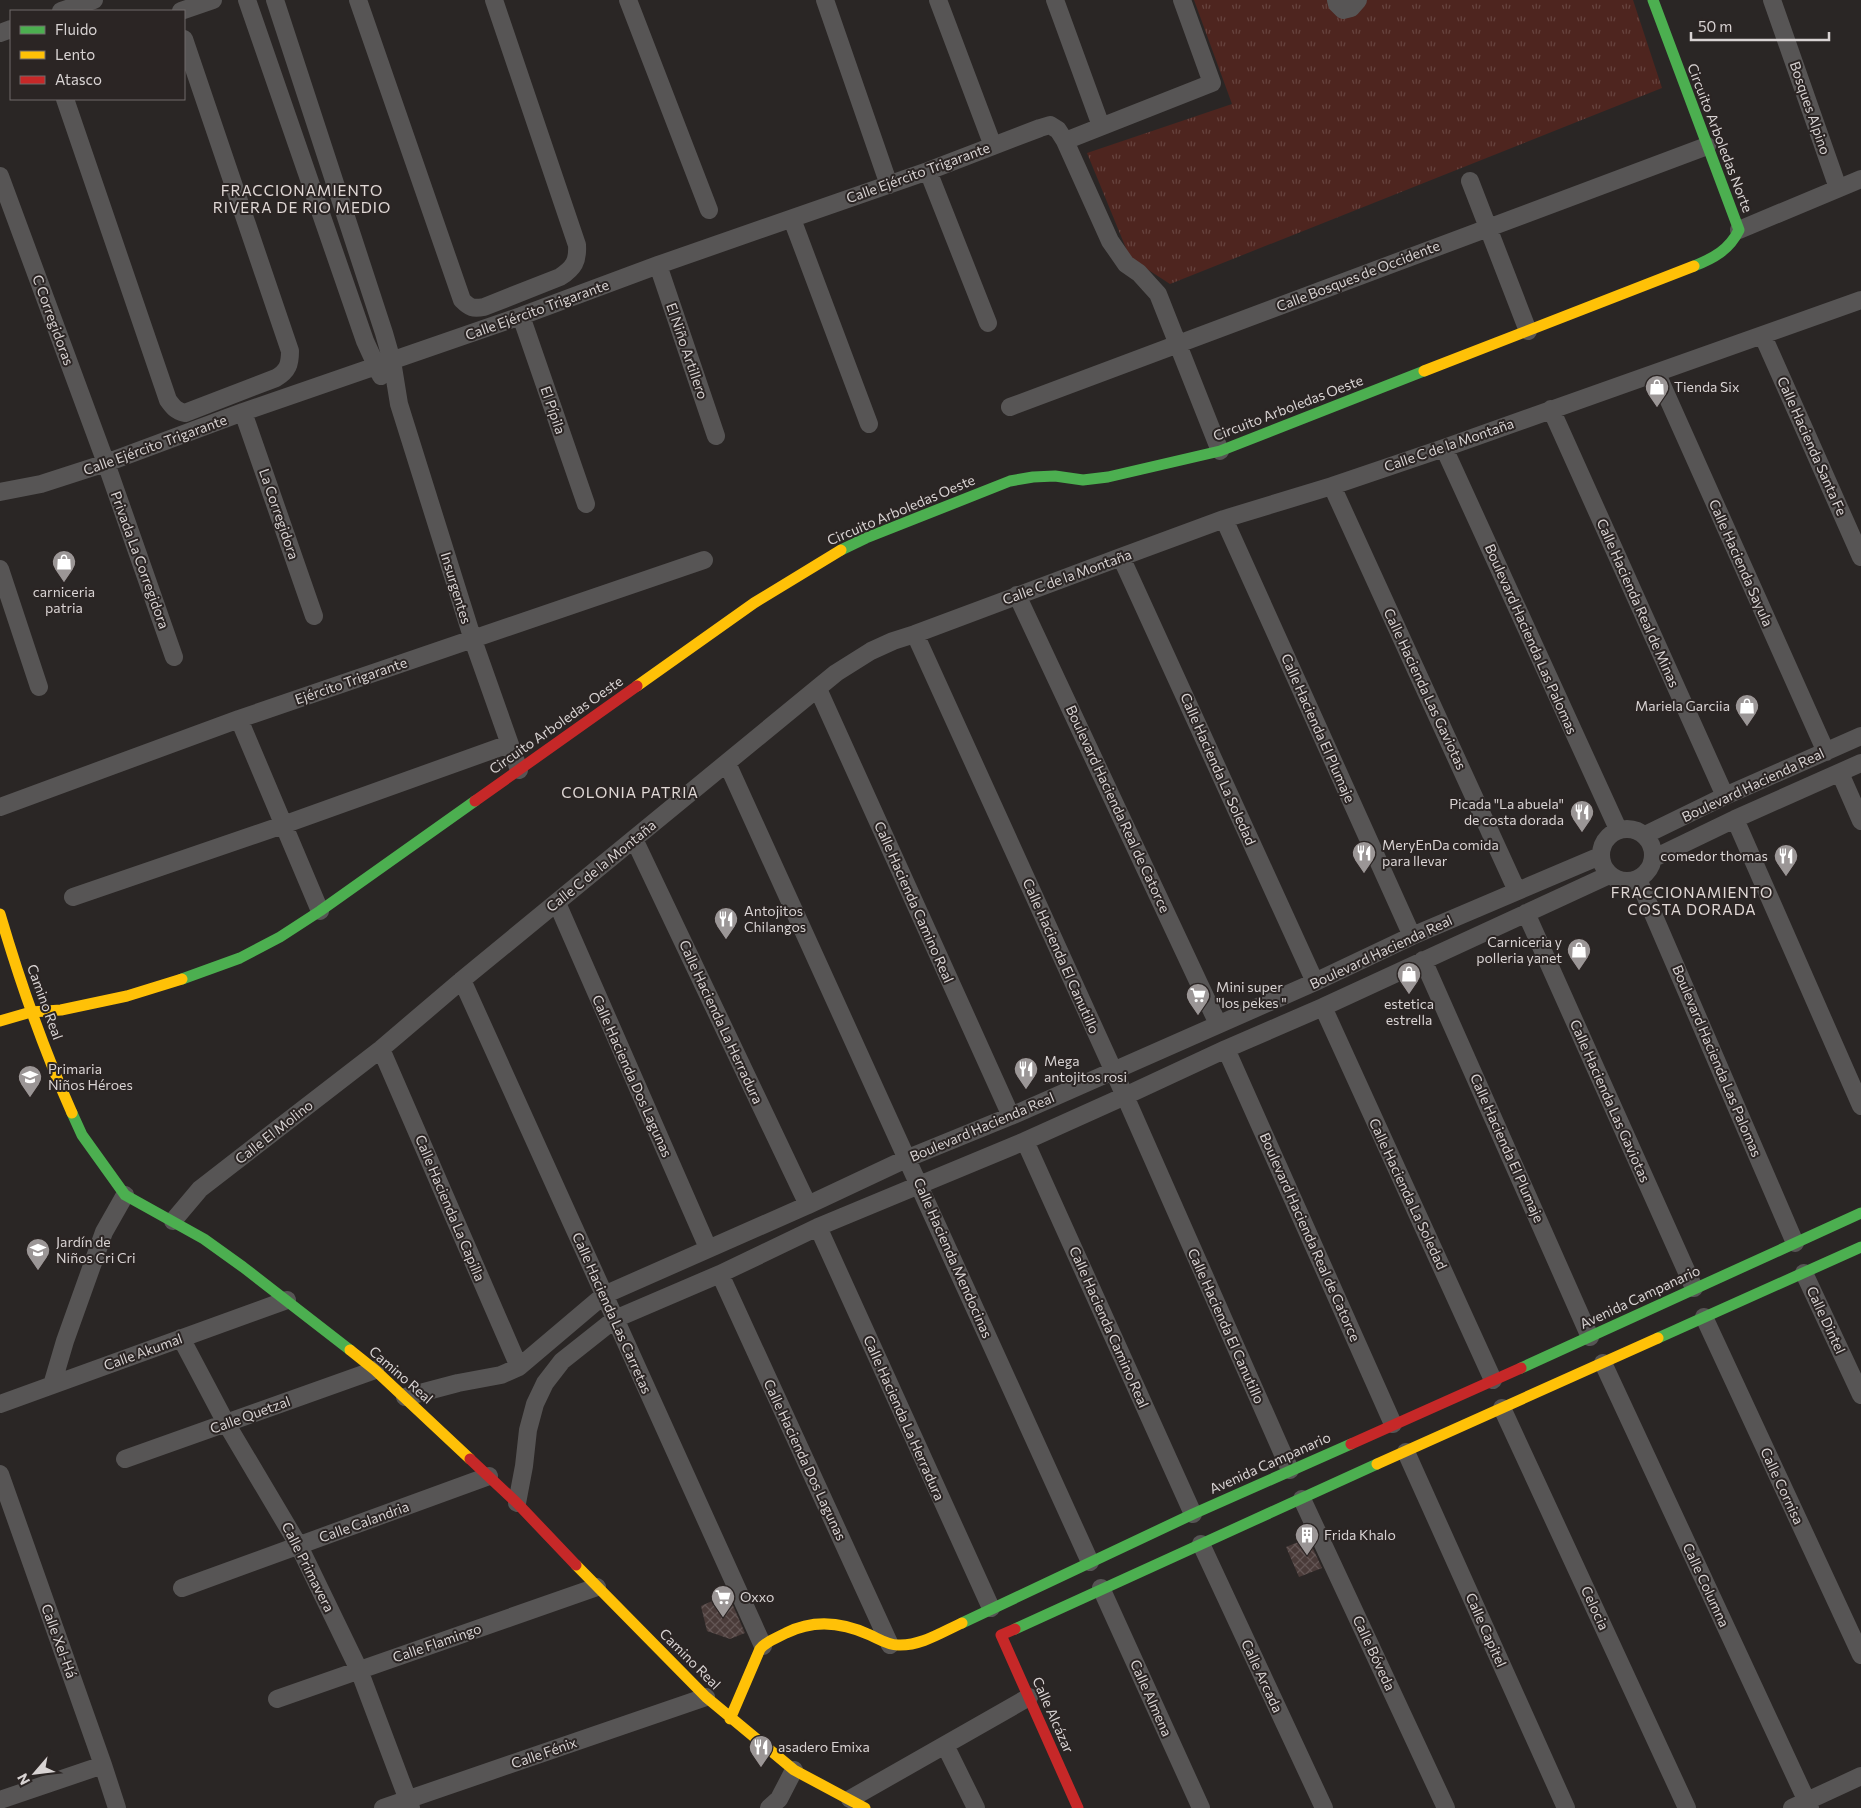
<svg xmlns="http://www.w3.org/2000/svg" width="1861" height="1808" font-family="Commissioner,sans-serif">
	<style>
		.grass { fill: url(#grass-tufts) }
		.building { fill: url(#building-cross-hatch) }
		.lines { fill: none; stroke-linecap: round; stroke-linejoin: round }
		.street { stroke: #575555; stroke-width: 18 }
		.fast { stroke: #4caf50; stroke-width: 11 }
		.slow { stroke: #ffc107; stroke-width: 11 }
		.jam { stroke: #c62828; stroke-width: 11 }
		.labels { text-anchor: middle; stroke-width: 4; stroke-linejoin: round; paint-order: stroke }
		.street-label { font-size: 14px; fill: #d8d3d3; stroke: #2b2524 }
		.poi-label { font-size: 14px; fill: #d8d3d3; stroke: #2b2524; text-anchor: start }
		.neighbourhood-label { font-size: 15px; letter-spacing: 1px; fill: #e0d8d6; stroke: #2b2524 }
	</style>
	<defs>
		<pattern id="grass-tufts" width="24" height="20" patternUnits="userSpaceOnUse" patternTransform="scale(1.25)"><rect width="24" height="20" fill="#4e251f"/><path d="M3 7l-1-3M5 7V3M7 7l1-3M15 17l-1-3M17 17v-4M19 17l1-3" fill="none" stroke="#67443f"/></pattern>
		<pattern id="building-cross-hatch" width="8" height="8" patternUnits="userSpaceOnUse" patternTransform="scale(1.25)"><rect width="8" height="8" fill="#4a3b39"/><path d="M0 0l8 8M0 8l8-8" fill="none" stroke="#635655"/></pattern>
	</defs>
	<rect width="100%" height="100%" fill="#2a2625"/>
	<!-- grass -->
	<path class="grass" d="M1194,0H1633L1662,88L1170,284L1130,258L1087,153L1232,104Z"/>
	<!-- building -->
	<path class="building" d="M1308,1538L1322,1568L1299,1577L1286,1547Z
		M728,1594L745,1633L730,1639L707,1631L701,1606Z"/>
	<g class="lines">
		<!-- street -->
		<path class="street" d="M247,0L365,341L381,376
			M275,0L384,333L392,361L399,404L473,640L519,770
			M358,0L462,300C470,308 473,309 484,307L560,277C574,268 578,261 577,245L494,0
			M628,0L709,210
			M825,0L889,185
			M938,0L993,146
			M1055,0L1101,126
			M1336,0L1337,4L1343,10L1351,8L1358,0
			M1772,0L1838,188
			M61,11L94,0
			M181,11L213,0
			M0,33L11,29
			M65,99L168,400C173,407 176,411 185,413L276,378C288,371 290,364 290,351L184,39
			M1065,141L1212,83L1182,0
			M928,171L988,323
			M0,176L106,463L174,657
			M1470,181L1528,331
			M792,219L869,424
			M1739,230L1861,179
			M658,265L716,436
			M521,316L586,504
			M1763,336L1861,557
			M1657,374L1826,752
			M1010,407L1707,146
			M1551,409L1725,796
			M243,412L314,616
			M1444,448L1618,829
			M1332,486L1517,891
			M0,492L41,484L106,463L243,412L521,316L658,265L928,171L1040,128L1050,125L1058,130L1065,141L1110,241L1126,264L1139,273L1158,294L1220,451
			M1224,519L1412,936
			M1121,557L1315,982
			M0,569L39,687
			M1017,595L1218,1024
			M915,634L1125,1096L1290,1470
			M818,689L1011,1116
			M239,719L320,911
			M727,763L1090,1562
			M1840,773L1861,821
			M0,807L239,719L704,560
			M1735,819L1861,1106
			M1601 855a26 26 0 1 1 52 0a26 26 0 1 1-52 0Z
			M1645,835L1725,796L1861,736
			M634,839L808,1205
			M1654,858L1735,819L1861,763
			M1638,879L1795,1243
			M73,897L283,825L509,744
			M557,903L708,1248
			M1526,913L1694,1288
			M1423,960L1590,1337
			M462,980L763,1646
			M1323,1007L1493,1380
			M381,1049L519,1367
			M1226,1049L1393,1424
			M1025,1141L1193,1514
			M173,1221L200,1189L381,1049L462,980L836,673L871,651L893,641L915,634L1121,557L1224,519L1332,486L1444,448L1861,300
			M818,1227L991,1608
			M1804,1273L1861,1395
			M720,1274L890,1645
			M1704,1317L1861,1655
			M181,1338L226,1423L299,1546L359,1670L411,1808
			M1603,1363L1810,1808
			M52,1385L65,1341L104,1232L125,1195
			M405,1397L458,1383L501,1375L519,1367L604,1295L808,1205L908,1158L1011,1116L1315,982L1412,936L1600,856
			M0,1404L287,1300
			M1502,1408L1687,1808
			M1406,1452L1566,1808
			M125,1459L375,1370
			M0,1474L103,1765L117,1808
			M1302,1499L1446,1808
			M517,1503L524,1466L528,1430L535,1404L545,1383L562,1361L615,1319L720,1274L818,1227L1025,1141L1125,1096L1226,1049L1323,1007L1609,875
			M1201,1544L1324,1808
			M182,1588L489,1476
			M1101,1588L1201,1808
			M277,1699L597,1587
			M945,1745L976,1808
			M850,1799L1029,1697
			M0,1800L103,1765
			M383,1808L706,1697
			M769,1808L779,1799L794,1770
			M1792,1808L1861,1776"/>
		<!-- fast -->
		<path class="fast" d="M1653,0L1739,230C1729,250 1714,258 1694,266
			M841,550L866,538L1010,481L1033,477L1055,476L1083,480L1108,477L1220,451L1424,371
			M182,979L240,958L280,937L320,911L475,801
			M72,1113L82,1135L125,1195L204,1239L243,1267L350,1350
			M1658,1338L1861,1247
			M1521,1368L1861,1213
			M962,1623L1193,1514L1351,1444
			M1015,1629L1377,1464"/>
		<!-- slow -->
		<path class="slow" d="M1424,371L1694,266
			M637,686L754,603L841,550
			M0,914C20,982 43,1048 72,1113
			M0,1021L31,1012L61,1010L127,996L182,979
			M350,1350L375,1370L470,1459
			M1377,1464L1658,1338
			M576,1565L706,1697L794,1770L865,1808
			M730,1719L760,1649C766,1641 777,1638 786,1633C814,1619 842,1622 870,1635C879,1639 888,1645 898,1645C921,1646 942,1632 962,1623"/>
		<!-- jam -->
		<path class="jam" d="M475,801L637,686
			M1351,1444L1521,1368
			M470,1459L517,1503L576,1565
			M1015,1629L1001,1635L1078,1808"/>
	</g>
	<!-- icons -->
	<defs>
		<g id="shop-pin" transform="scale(1.25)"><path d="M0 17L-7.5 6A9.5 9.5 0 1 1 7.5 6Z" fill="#9b9696" stroke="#2b2524"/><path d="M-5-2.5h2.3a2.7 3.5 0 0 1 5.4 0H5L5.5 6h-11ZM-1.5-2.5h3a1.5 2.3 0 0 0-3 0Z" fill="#fff"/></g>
		<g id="restaurant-pin" transform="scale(1.25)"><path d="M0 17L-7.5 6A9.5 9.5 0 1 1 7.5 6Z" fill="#9b9696" stroke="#2b2524"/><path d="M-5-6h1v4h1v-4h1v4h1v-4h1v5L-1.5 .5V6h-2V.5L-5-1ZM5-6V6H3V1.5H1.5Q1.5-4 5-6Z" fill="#fff"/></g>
		<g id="supermarket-pin" transform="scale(1.25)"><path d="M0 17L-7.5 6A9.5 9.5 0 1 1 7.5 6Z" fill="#9b9696" stroke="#2b2524"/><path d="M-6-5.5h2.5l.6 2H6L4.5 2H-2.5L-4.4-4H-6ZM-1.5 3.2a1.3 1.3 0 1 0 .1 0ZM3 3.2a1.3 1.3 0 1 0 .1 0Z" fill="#fff"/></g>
		<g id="school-pin" transform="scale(1.25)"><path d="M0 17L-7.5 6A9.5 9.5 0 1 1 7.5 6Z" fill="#9b9696" stroke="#2b2524"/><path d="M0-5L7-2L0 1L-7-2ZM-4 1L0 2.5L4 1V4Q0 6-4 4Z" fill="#fff"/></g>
		<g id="building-pin" transform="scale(1.25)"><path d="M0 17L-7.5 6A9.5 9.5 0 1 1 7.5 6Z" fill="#9b9696" stroke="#2b2524"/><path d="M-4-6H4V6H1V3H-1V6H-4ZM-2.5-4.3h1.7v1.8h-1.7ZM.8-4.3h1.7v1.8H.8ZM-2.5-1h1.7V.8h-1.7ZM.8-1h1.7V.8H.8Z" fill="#fff"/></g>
	</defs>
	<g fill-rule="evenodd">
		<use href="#shop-pin" x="1657" y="387"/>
		<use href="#shop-pin" x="64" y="562"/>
		<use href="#shop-pin" x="1747" y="706"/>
		<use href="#restaurant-pin" x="1582" y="812"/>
		<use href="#restaurant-pin" x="1364" y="853"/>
		<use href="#restaurant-pin" x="1786" y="856"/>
		<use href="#restaurant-pin" x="726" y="919"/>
		<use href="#shop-pin" x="1579" y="950"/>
		<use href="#shop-pin" x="1409" y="974"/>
		<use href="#supermarket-pin" x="1198" y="995"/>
		<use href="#restaurant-pin" x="1026" y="1069"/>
		<use href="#school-pin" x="30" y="1077"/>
		<use href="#school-pin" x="38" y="1250"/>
		<use href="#building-pin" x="1307" y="1535"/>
		<use href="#supermarket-pin" x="723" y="1597"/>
		<use href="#restaurant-pin" x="761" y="1747"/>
	</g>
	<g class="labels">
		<!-- street labels -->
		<g class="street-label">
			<text transform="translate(1810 108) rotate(71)" y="5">Bosques Alpino</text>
			<text transform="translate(1720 138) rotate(69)" y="5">Circuito Arboledas Norte</text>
			<text transform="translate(918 173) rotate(-20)" y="5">Calle Ejército Trigarante</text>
			<text transform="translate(1358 276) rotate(-21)" y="5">Calle Bosques de Occidente</text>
			<text transform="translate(537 310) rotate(-20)" y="5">Calle Ejército Trigarante</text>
			<text transform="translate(53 320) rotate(70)" y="5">C Corregidoras</text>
			<text transform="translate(687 351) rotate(71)" y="5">El Niño Artillero</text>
			<text transform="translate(1288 408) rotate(-21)" y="5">Circuito Arboledas Oeste</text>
			<text transform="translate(553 410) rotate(71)" y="5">El Pípila</text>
			<text transform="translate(155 445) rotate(-20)" y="5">Calle Ejército Trigarante</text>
			<text transform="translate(1449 445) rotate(-19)" y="5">Calle C de la Montaña</text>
			<text transform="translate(1812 446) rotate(66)" y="5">Calle Hacienda Santa Fe</text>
			<text transform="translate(901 510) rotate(-23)" y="5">Circuito Arboledas Oeste</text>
			<text transform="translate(279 514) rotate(71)" y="5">La Corregidora</text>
			<text transform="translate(140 560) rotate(70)" y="5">Privada La Corregidora</text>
			<text transform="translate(1741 563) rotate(66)" y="5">Calle Hacienda Sayula</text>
			<text transform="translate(1067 577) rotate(-20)" y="5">Calle C de la Montaña</text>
			<text transform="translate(456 588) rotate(73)" y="5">Insurgentes</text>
			<text transform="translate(1638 603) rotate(66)" y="5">Calle Hacienda Real de Minas</text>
			<text transform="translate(1531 639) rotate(66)" y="5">Boulevard Hacienda Las Palomas</text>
			<text transform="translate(351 681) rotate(-19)" y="5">Ejército Trigarante</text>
			<text transform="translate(1425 689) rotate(65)" y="5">Calle Hacienda Las Gaviotas</text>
			<text transform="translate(556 725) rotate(-35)" y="5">Circuito Arboledas Oeste</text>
			<text transform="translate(1318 728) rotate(66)" y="5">Calle Hacienda El Plumaje</text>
			<text transform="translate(1218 769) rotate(66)" y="5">Calle Hacienda La Soledad</text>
			<text transform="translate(1753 785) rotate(-25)" y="5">Boulevard Hacienda Real</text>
			<text transform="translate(1118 809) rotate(65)" y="5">Boulevard Hacienda Real de Catorce</text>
			<text transform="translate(601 866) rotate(-39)" y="5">Calle C de la Montaña</text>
			<text transform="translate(914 902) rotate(66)" y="5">Calle Hacienda Camino Real</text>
			<text transform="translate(1381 952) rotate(-25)" y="5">Boulevard Hacienda Real</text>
			<text transform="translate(1061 956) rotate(66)" y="5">Calle Hacienda El Canutillo</text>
			<text transform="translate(45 1002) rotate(70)" y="5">Camino Real</text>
			<text transform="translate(721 1022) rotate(65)" y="5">Calle Hacienda La Herradura</text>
			<text transform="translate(1717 1061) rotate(67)" y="5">Boulevard Hacienda Las Palomas</text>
			<text transform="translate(632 1076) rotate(66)" y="5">Calle Hacienda Dos Lagunas</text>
			<text transform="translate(1610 1101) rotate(66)" y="5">Calle Hacienda Las Gaviotas</text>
			<text transform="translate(982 1127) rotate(-23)" y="5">Boulevard Hacienda Real</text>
			<text transform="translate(274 1132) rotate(-38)" y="5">Calle El Molino</text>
			<text transform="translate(1507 1148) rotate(66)" y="5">Calle Hacienda El Plumaje</text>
			<text transform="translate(1408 1194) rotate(65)" y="5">Calle Hacienda La Soledad</text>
			<text transform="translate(450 1208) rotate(67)" y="5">Calle Hacienda La Capilla</text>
			<text transform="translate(1310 1237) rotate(66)" y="5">Boulevard Hacienda Real de Catorce</text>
			<text transform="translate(953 1258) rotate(66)" y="5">Calle Hacienda Mendocinas</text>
			<text transform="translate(1640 1297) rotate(-25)" y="5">Avenida Campanario</text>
			<text transform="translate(612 1313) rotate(66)" y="5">Calle Hacienda Las Carretas</text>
			<text transform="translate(1826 1320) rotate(65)" y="5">Calle Dintel</text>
			<text transform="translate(1226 1326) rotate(66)" y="5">Calle Hacienda El Canutillo</text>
			<text transform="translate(1109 1327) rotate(66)" y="5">Calle Hacienda Camino Real</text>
			<text transform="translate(143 1352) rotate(-20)" y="5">Calle Akumal</text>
			<text transform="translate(401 1375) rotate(41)" y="5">Camino Real</text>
			<text transform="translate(250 1415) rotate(-20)" y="5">Calle Quetzal</text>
			<text transform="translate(904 1418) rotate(66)" y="5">Calle Hacienda La Herradura</text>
			<text transform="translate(805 1460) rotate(65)" y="5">Calle Hacienda Dos Lagunas</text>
			<text transform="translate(1270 1463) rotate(-24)" y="5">Avenida Campanario</text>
			<text transform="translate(1782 1486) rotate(65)" y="5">Calle Cornisa</text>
			<text transform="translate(364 1522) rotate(-20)" y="5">Calle Calandria</text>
			<text transform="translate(308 1567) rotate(63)" y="5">Calle Primavera</text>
			<text transform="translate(1706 1585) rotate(65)" y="5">Calle Columna</text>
			<text transform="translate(1595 1608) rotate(65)" y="5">Celocia</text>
			<text transform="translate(1486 1630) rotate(66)" y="5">Calle Capitel</text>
			<text transform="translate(59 1641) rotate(70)" y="5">Calle Xel-Há</text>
			<text transform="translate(437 1643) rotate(-19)" y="5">Calle Flamingo</text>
			<text transform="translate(1374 1653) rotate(65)" y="5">Calle Bóveda</text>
			<text transform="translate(690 1659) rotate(45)" y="5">Camino Real</text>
			<text transform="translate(1262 1676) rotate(65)" y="5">Calle Arcada</text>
			<text transform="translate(1151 1698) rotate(66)" y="5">Calle Almena</text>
			<text transform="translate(1053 1715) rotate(66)" y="5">Calle Alcázar</text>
			<text transform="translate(544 1753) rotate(-19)" y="5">Calle Fénix</text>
		</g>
		<!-- poi labels -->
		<g class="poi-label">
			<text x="1674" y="392">Tienda Six</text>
			<text x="64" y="597" text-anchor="middle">carniceria<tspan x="64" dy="16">patria</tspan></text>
			<text x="1730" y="711" text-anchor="end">Mariela Garciia</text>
			<text x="1564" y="809" text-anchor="end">Picada "La abuela"<tspan x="1564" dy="16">de costa dorada</tspan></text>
			<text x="1382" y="850">MeryEnDa comida<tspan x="1382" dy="16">para llevar</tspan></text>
			<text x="1768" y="861" text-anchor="end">comedor thomas</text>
			<text x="744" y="916">Antojitos<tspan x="744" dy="16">Chilangos</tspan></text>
			<text x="1562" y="947" text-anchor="end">Carniceria y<tspan x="1562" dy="16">polleria yanet</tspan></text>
			<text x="1216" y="992">Mini super<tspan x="1216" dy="16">"los pekes "</tspan></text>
			<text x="1409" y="1009" text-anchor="middle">estetica<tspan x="1409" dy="16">estrella</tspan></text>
			<text x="1044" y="1066">Mega<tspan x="1044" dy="16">antojitos rosi</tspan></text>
			<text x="48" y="1074">Primaria<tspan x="48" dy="16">Niños Héroes</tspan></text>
			<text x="56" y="1247">Jardín de<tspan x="56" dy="16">Niños Cri Cri</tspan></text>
			<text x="1324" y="1540">Frida Khalo</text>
			<text x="740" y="1602">Oxxo</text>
			<text x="778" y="1752">asadero Emixa</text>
		</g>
		<!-- neighbourhood labels -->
		<g class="neighbourhood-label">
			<text x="302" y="196">FRACCIONAMIENTO<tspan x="302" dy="17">RIVERA DE RIO MEDIO</tspan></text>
			<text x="630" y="798">COLONIA PATRIA</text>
			<text x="1692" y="898">FRACCIONAMIENTO<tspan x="1692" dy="17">COSTA DORADA</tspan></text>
		</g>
	</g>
	<!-- legend -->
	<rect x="10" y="10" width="175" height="90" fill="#2b2524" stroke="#706b6a"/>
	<rect x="20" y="26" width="25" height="8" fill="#4caf50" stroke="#706b6a"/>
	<text x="55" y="35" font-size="15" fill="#d8d3d3">Fluido</text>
	<rect x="20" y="51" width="25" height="8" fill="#ffc107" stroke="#706b6a"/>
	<text x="55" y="60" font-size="15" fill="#d8d3d3">Lento</text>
	<rect x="20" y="76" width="25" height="8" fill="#c62828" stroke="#706b6a"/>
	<text x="55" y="85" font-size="15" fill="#d8d3d3">Atasco</text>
	<!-- north arrow -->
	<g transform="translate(35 1773) rotate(242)" stroke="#2b2524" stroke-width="4" paint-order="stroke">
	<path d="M0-4L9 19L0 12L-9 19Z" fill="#d8d3d3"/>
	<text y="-8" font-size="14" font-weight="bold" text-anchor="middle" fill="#d8d3d3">N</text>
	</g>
	<!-- scale -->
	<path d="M1691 32v8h138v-8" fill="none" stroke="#d8d3d3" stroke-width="2.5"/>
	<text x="1698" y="32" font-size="15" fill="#d8d3d3" stroke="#2b2524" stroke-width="4" paint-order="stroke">50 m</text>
</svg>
